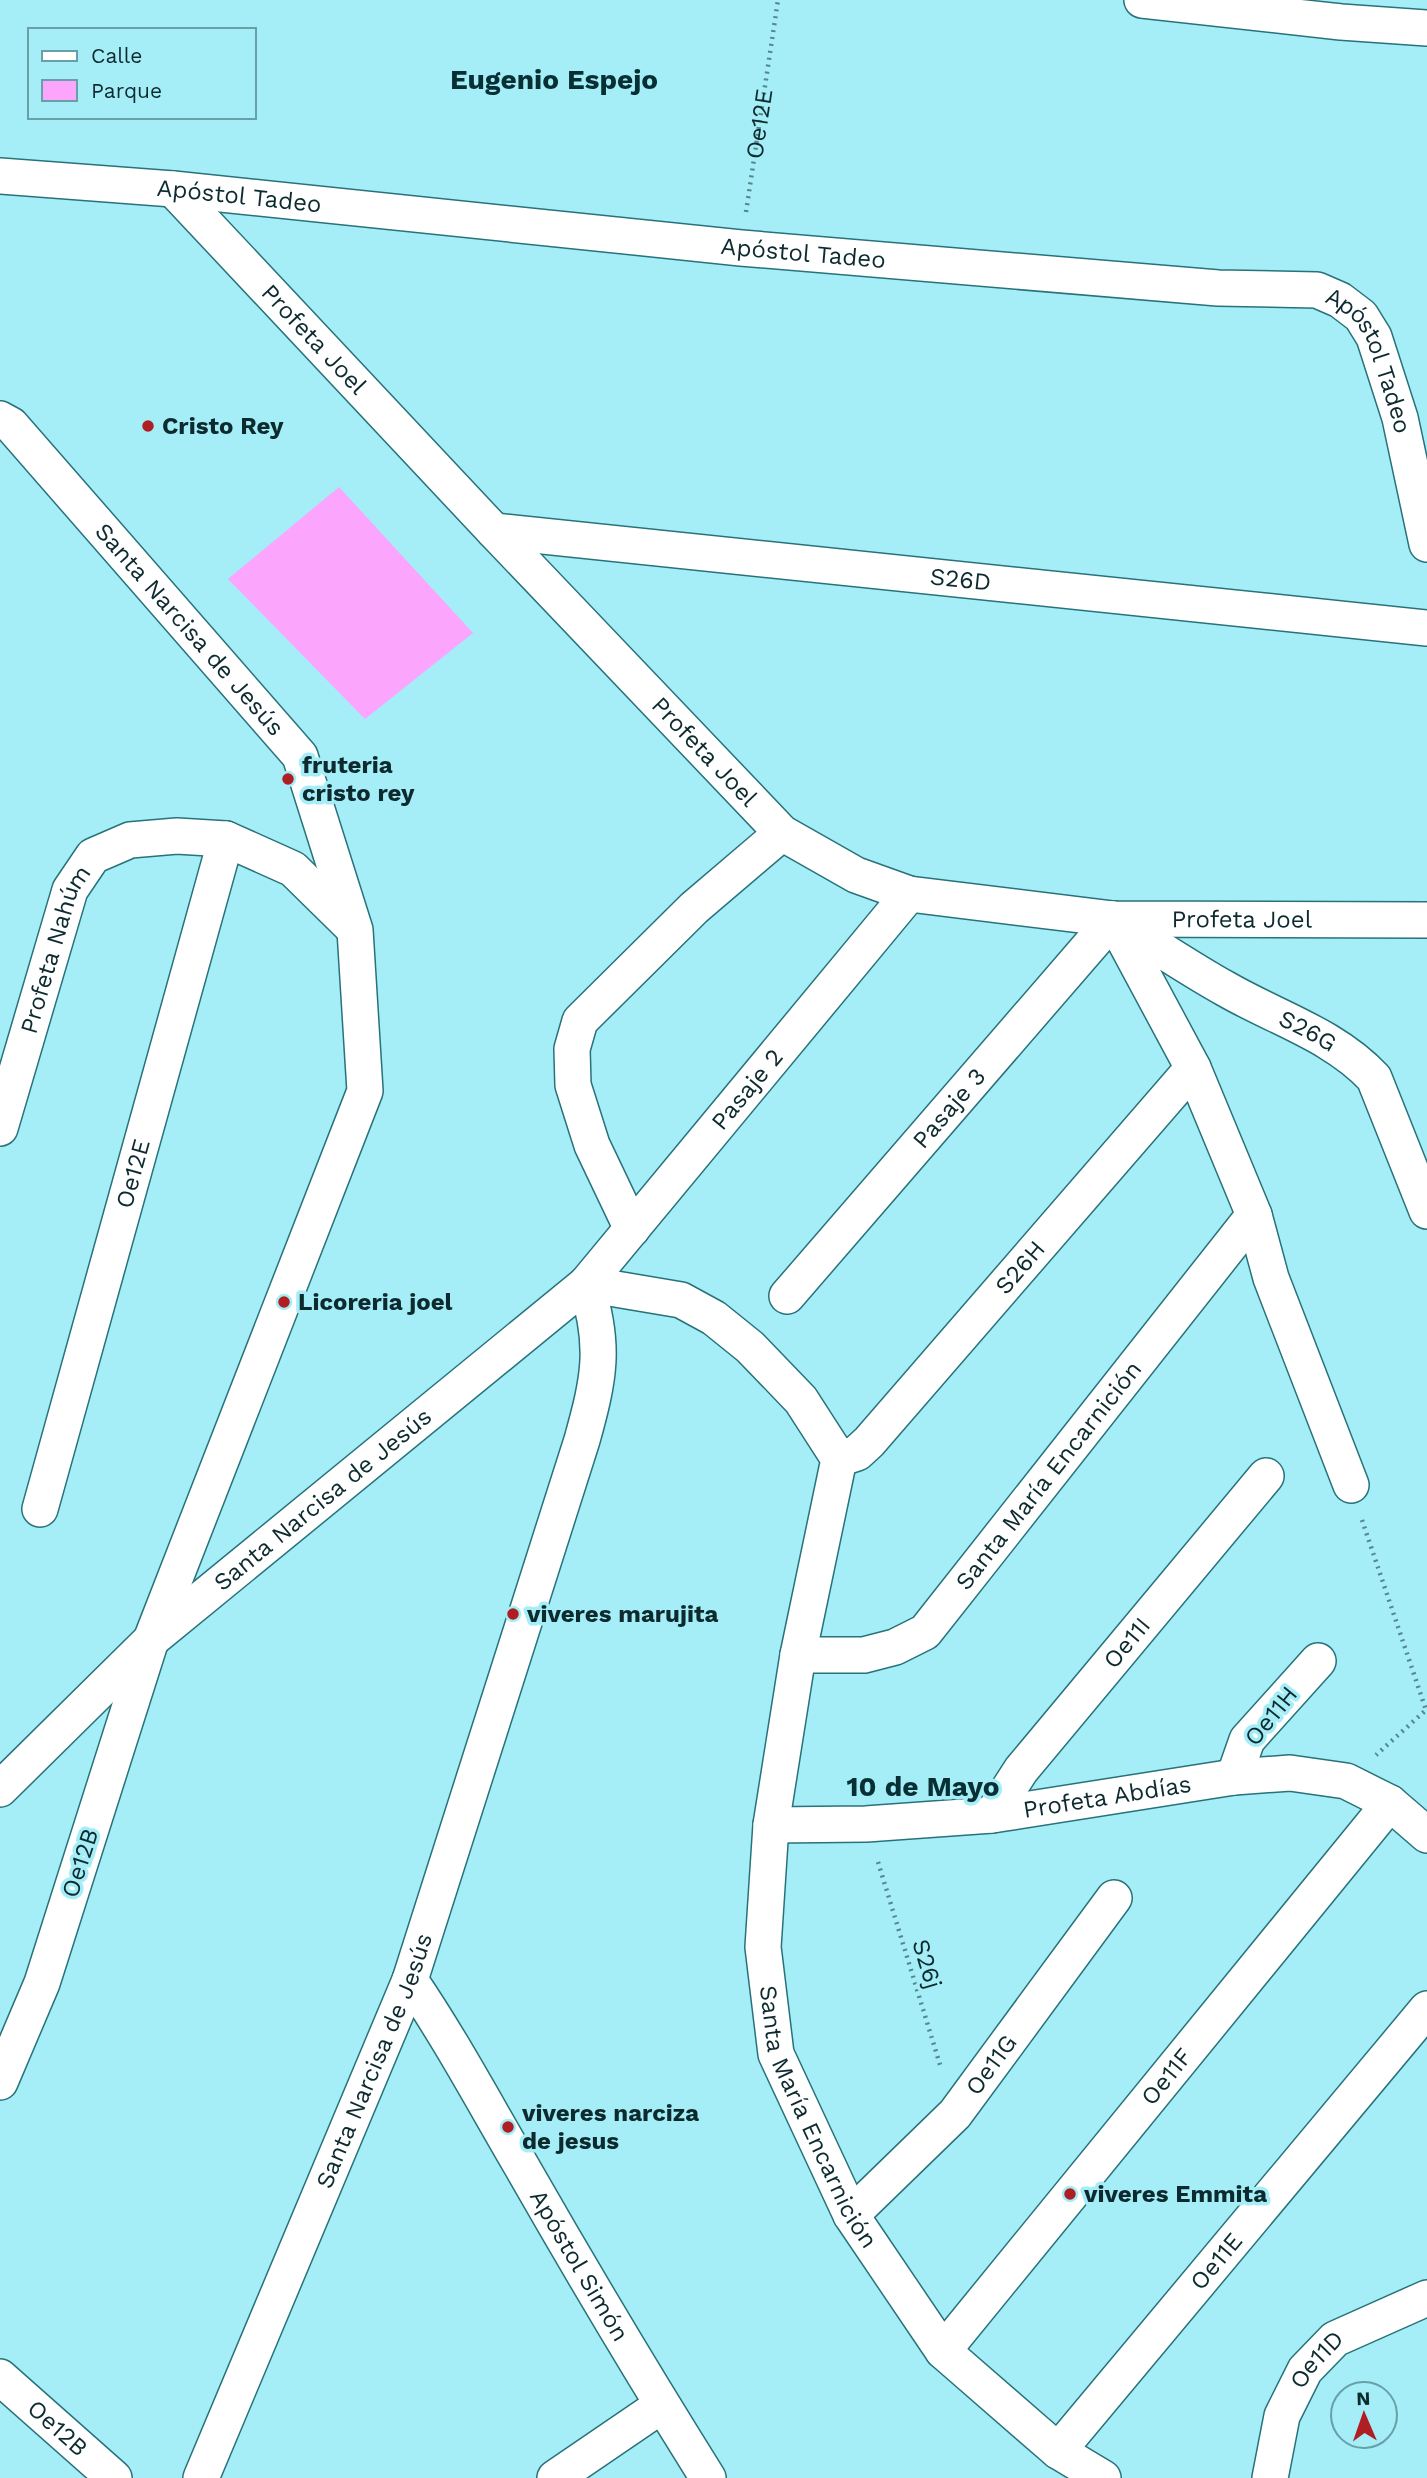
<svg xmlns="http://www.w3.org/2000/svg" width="1427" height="2478" font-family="'Work Sans',sans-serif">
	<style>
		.green { fill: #fba5fd }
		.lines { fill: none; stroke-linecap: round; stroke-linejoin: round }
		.street-casing { stroke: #28727a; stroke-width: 38 }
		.path { stroke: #55888e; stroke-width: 4.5; stroke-dasharray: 2 5; stroke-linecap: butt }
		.street { stroke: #fff; stroke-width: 35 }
		.poi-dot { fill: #af1e22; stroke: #a5eef7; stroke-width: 2.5 }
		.labels { text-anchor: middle; stroke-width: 7; stroke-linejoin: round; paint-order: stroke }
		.street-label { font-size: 24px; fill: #0d2b2f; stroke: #a5eef7 }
		.poi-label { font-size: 24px; font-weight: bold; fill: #0d2b2f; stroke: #a5eef7; text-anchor: start }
		.quarter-label { font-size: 28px; font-weight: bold; fill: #072f34; stroke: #a5eef7 }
	</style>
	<rect width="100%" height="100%" fill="#a5eef7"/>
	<!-- green -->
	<path class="green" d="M339,487L473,633L365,719L228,579Z"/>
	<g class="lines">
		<!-- street casing -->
		<g class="street-casing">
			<g id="street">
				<path d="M1142,0L1341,22L1427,28"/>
				<path id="s2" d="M0,176L173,189L741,248L1218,288L1317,290L1340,300L1361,316L1374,337L1400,418L1427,544"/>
				<path id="s3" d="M173,189L494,531L782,833L856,875L909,894L1113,919L1427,920"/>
				<path id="s4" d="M0,419L11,425L300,756L355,930L365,1091L151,1640L42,1983L0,2082"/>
				<path id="s5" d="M494,531L1427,628"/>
				<path d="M1113,919L1193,1068L1254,1215L1271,1278L1351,1485"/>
				<path id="s6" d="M1115,921C1152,943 1188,968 1226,989C1276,1018 1334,1035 1374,1078L1427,1211"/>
				<path id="s7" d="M0,1128L70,890L93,856L130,840L177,836L226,839L293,869L350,925"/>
				<path d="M632,1229L592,1145L573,1085L572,1049L580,1021L694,908L782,833"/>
				<path id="s8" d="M586,1284L681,1300L714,1318L750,1347L801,1400L839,1459L798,1655L771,1825L763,1947L776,2054L851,2215L943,2351L1058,2451L1103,2478"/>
				<path id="s9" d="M787,1296L1113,919"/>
				<path id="s10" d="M839,1459L857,1453L869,1442L1193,1068"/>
				<path id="s11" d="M40,1509L226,839"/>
				<path id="s12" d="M798,1655H864L895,1647L925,1632L1254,1215"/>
				<path d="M1234,1777L1247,1740L1318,1661"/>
				<path id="s13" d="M0,1789L151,1640L586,1284L909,894"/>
				<path id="s14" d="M992,1815L1021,1770L1266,1476"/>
				<path id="s15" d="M771,1825L866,1824L992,1815L1234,1777L1290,1773L1346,1781L1390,1803L1427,1835"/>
				<path id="s16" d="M410,1980C451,2040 485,2104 522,2167C582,2272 644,2376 708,2478"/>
				<path id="s17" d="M851,2215L955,2114L1114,1898"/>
				<path id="s18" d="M943,2351L1390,1803"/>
				<path id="s19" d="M0,2377L114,2478"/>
				<path id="s20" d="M1058,2451L1427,2009"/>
				<path id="s21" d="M201,2478L410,1980L582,1440C599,1379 606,1346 586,1284"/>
				<path d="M555,2478L662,2405"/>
				<path id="s22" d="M1270,2478L1282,2416L1305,2370L1335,2339L1427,2298"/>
			</g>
		</g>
		<!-- path -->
		<g class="path">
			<path id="s1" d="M746,212L778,0"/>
			<path d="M1362,1520L1426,1710L1376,1755"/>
			<path d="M878,1862L941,2068"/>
		</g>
		<!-- street -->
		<use href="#street" class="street"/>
	</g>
	<!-- markers -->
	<g class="poi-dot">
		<circle cx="148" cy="426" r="7"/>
		<circle cx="288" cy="779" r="7"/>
		<circle cx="284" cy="1302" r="7"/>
		<circle cx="513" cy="1614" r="7"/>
		<circle cx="508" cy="2127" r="7"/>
		<circle cx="1070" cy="2194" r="7"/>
	</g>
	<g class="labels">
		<!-- street labels -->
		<g class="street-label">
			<text dy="8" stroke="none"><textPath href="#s1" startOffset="89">Oe12E</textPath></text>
			<text dy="8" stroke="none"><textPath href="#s2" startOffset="240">Apóstol Tadeo</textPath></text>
			<text dy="8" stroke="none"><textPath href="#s2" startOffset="807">Apóstol Tadeo</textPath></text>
			<text dy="8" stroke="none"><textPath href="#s3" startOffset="206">Profeta Joel</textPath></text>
			<text dy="8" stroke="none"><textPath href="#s2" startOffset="1416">Apóstol Tadeo</textPath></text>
			<text dy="8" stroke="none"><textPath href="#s5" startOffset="469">S26D</textPath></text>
			<text dy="8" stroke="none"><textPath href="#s4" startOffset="284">Santa Narcisa de Jesús</textPath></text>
			<text dy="8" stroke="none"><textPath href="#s3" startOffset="774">Profeta Joel</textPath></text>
			<text dy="8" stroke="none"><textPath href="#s3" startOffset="1362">Profeta Joel</textPath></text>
			<text dy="8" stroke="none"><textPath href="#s7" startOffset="187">Profeta Nahúm</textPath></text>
			<text dy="8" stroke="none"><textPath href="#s6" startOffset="222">S26G</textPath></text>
			<text dy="8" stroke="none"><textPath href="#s13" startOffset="1027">Pasaje 2</textPath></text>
			<text dy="8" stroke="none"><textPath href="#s9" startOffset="248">Pasaje 3</textPath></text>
			<text dy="8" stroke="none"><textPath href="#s11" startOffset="348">Oe12E</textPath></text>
			<text dy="8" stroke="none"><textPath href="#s10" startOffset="266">S26H</textPath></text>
			<text dy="8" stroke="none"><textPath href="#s12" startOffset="331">Santa María Encarnición</textPath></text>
			<text dy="8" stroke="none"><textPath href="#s13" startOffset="434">Santa Narcisa de Jesús</textPath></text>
			<text dy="8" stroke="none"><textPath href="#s14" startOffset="219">Oe11I</textPath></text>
			<text transform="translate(1271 1716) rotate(-51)" y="8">Oe11H</text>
			<text dy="8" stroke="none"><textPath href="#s15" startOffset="338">Profeta Abdías</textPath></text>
			<text transform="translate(80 1863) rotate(-72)" y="8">Oe12B</text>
			<text transform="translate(927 1964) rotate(73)" y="8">S26j</text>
			<text dy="8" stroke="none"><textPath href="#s21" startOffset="452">Santa Narcisa de Jesús</textPath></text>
			<text dy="8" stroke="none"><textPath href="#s17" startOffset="206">Oe11G</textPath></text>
			<text dy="8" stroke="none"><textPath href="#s18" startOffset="354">Oe11F</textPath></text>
			<text dy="8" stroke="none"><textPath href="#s8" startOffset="999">Santa María Encarnición</textPath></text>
			<text dy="8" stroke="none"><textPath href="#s20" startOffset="247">Oe11E</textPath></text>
			<text dy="8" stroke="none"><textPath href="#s16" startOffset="332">Apóstol Simón</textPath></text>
			<text dy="8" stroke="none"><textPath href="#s22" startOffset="130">Oe11D</textPath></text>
			<text dy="8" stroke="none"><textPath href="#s19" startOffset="77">Oe12B</textPath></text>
		</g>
		<!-- poi labels -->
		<g class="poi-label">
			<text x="162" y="434">Cristo Rey</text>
			<text x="302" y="773">fruteria<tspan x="302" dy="28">cristo rey</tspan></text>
			<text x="298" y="1310">Licoreria joel</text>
			<text x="527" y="1622">viveres marujita</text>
			<text x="522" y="2121">viveres narciza<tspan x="522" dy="28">de jesus</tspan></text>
			<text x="1084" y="2202">viveres Emmita</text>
		</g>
		<!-- quarter labels -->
		<g class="quarter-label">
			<text x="554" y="89">Eugenio Espejo</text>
			<text x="923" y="1796">10 de Mayo</text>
		</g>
	</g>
	<!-- legend -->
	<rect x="28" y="28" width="228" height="91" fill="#a5eef7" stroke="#68a0a7" stroke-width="2"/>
	<rect x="42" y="51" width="35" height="10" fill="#ffffff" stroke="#68a0a7" stroke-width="2"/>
	<text x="91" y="63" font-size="21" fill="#0d2b2f">Calle</text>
	<rect x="42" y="80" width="35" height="21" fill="#fba5fd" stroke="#68a0a7" stroke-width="2"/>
	<text x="91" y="98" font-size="21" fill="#0d2b2f">Parque</text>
	<!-- north arrow -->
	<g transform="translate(1364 2415) rotate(358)"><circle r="33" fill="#a5eef7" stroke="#68a0a7" stroke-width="2"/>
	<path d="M0-5L12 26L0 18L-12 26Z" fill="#af1e22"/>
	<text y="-10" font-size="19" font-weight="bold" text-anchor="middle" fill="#0d2b2f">N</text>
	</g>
</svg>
